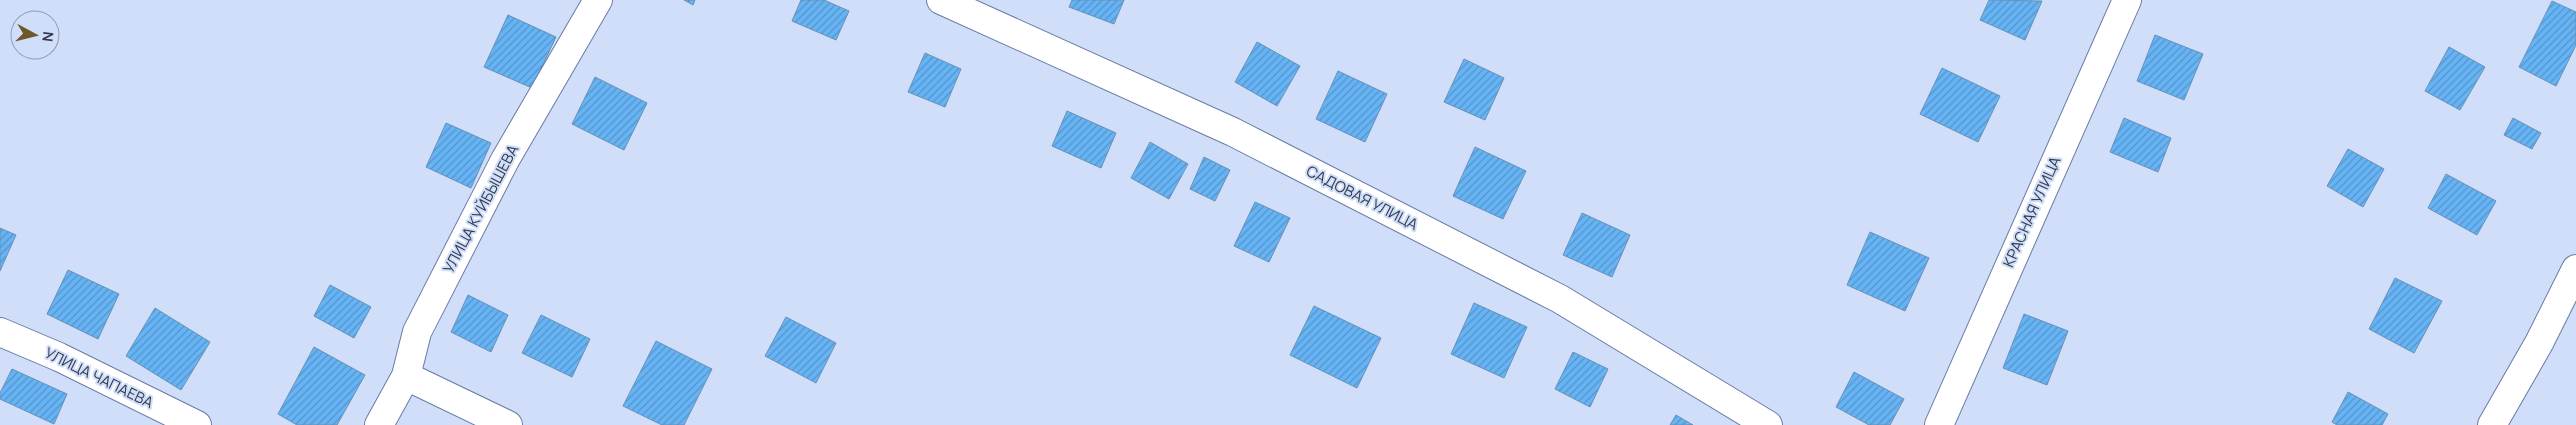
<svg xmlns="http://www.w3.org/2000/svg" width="2576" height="425" font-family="Manrope,sans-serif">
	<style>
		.building { fill: url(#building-hatch); stroke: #6891b5 }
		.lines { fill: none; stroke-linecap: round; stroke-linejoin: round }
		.street-casing { stroke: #687ba6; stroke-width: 30 }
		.street { stroke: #fff; stroke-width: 28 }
		.labels { text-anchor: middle; stroke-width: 4; stroke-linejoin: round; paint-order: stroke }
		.street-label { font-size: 15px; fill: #333c4f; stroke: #d0defa }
	</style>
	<defs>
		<pattern id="building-hatch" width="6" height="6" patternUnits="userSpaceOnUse" patternTransform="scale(1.25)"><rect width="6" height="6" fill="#66b4f5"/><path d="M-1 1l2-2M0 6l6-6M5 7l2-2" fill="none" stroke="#5594c9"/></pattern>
	</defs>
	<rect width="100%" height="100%" fill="#d0defa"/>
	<!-- building -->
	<path class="building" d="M684,0H695L693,5Z
		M801,0H824L849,11L836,40L792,21Z
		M1072,0H1124L1114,24L1069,7Z
		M1989,0L2042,1L2025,40L1980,20Z
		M2552,1L2576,12V45L2556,86L2519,67Z
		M508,15L556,37L532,88L484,67Z
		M2155,35L2203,54L2184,100L2137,81Z
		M1257,42L1300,66L1277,106L1235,82Z
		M2449,47L2485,67L2460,110L2425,91Z
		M925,53L961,69L945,107L908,92Z
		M1464,59L1504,78L1485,120L1444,102Z
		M1942,68L2000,96L1978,142L1920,114Z
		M1338,71L1387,94L1365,142L1316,119Z
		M595,77L647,103L624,150L572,124Z
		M1067,111L1116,133L1101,168L1052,146Z
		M2124,118L2171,138L2158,172L2110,152Z
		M2513,118L2541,133L2532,149L2504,135Z
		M446,123L491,143L471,188L426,167Z
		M1150,142L1188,164L1169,199L1131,178Z
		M1475,147L1526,171L1503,219L1453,196Z
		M2348,149L2384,169L2363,207L2327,186Z
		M1204,157L1230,170L1215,201L1190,189Z
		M2446,174L2496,201L2477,235L2428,208Z
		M1255,202L1290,218L1269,262L1234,246Z
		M1582,213L1630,235L1612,277L1563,255Z
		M0,228L16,235L0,271Z
		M1870,232L1929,258L1905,311L1847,285Z
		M68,270L119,294L98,339L47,314Z
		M2395,278L2442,301L2414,353L2369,329Z
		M330,285L371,307L354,338L314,316Z
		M468,295L508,315L491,352L451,332Z
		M1474,303L1527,327L1504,378L1451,354Z
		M1314,306L1381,338L1357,388L1290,355Z
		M155,308L210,342L181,390L126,356Z
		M2024,314L2068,331L2047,385L2003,368Z
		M541,315L590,339L572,377L522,353Z
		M786,317L836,343L816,383L765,356Z
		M656,341L712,369L684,425H662L623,406Z
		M314,347L365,375L337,425H297L278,414Z
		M1573,352L1608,369L1590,407L1555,389Z
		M12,369L67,394L54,424L0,399V393Z
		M1854,372L1904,399L1890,425H1869L1836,407Z
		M2348,392L2388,414L2382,425H2337L2332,422Z
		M1676,415L1693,425H1670Z"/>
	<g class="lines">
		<!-- street casing -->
		<g class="street-casing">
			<path id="street" d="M941,0L1233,132L1560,299L1768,425
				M0,332L59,357L197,425
				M406,376L508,425
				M379,425L406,376L417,332L505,160L598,0
				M1939,425L2127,0
				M2492,425L2539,343L2576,269"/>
		</g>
		<!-- street -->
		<use href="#street" class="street"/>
	</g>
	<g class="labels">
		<!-- street labels -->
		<g class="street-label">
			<text transform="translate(1362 198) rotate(27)" y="5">САДОВАЯ УЛИЦА</text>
			<text transform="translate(481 209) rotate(-62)" y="5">УЛИЦА КУЙБЫШЕВА</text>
			<text transform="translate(2032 212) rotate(-66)" y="5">КРАСНАЯ УЛИЦА</text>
			<text transform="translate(99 378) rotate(26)" y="5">УЛИЦА ЧАПАЕВА</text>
		</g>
	</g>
	<!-- north arrow -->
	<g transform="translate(35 35) rotate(97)"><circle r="24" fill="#d0defa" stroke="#919db6"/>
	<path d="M0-4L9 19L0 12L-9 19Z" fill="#6e5828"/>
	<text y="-8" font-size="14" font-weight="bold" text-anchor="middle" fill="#333c4f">N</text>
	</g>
</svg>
